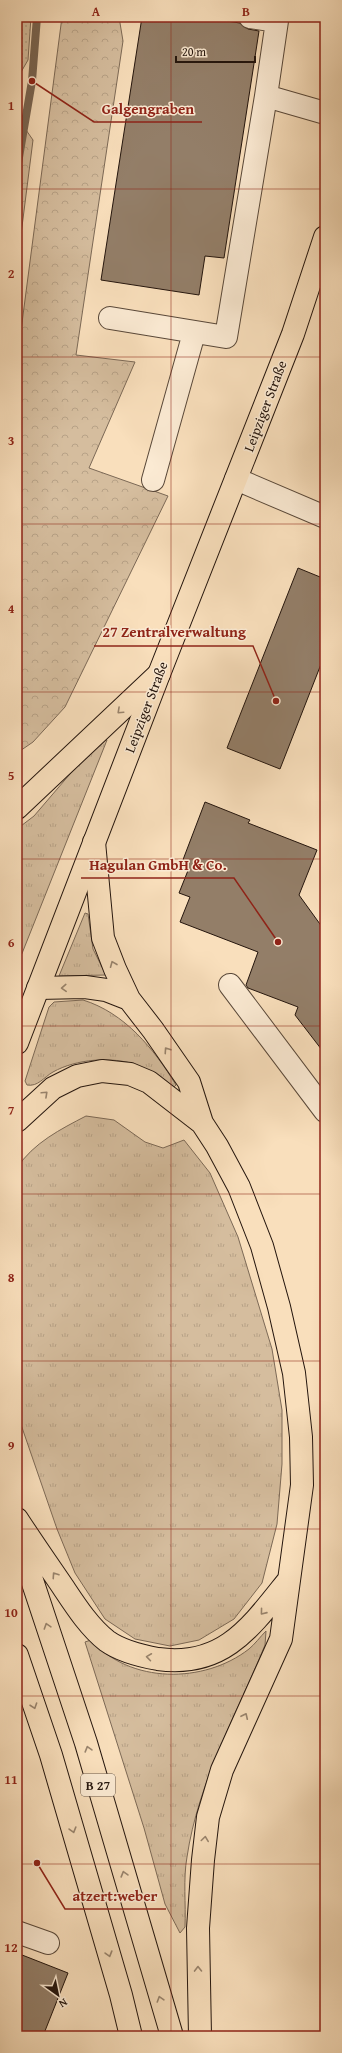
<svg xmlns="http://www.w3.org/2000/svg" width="342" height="2053" font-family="'Gentium Book Plus',serif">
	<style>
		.grass { fill: url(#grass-tufts); stroke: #7c6956 }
		.forest { fill: url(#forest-crowns); stroke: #7c6956 }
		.garden { fill: url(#garden-dots); stroke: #7c6956 }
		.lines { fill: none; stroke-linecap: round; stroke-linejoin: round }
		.stream { stroke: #796552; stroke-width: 8 }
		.building { fill: #937e68; stroke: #24150d }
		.minor-casing { stroke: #594839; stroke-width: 24 }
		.major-casing { stroke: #24150d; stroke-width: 24 }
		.highway-casing { stroke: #24150d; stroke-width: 24 }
		.minor { stroke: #fbead3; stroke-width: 22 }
		.major { stroke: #f9dfbc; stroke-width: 22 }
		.highway { stroke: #f9dfbc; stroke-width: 22 }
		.oneway { stroke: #99846d }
		.grid { fill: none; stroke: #8f2418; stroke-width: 1; stroke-opacity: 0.55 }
		.labels { text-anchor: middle; stroke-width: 3; stroke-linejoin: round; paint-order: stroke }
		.shield { fill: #fbead3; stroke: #645548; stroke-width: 1 }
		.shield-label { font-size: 13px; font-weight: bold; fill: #24150d }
		.street-label { font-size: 14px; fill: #24150d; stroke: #fbead3 }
		.leader { fill: none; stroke: #8f2418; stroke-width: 1.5 }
		.callout-dot { fill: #8f2418; stroke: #fbead3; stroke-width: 1.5 }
		.callout-label { font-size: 15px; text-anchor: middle; font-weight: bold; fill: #8f2418; stroke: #fbead3; stroke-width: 3; stroke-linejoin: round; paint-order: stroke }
		.neatline { fill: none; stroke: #8f2418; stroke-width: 1.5 }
		.grid-label { font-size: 13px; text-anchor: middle; font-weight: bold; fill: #8f2418 }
	</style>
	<defs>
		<pattern id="grass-tufts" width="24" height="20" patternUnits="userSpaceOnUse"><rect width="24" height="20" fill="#d5bd9e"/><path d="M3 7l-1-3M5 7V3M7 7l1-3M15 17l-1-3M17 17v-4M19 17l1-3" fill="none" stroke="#b7a287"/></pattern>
		<pattern id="forest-crowns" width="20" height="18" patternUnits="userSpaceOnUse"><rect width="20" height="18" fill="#d5bd9e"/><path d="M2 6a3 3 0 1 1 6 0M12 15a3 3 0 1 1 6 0" fill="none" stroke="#b7a287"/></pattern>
		<pattern id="garden-dots" width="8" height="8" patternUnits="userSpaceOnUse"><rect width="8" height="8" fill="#d5bd9e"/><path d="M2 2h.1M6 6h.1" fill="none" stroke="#b7a287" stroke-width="1.8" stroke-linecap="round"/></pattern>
	</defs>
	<rect width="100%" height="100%" fill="#f9dfbc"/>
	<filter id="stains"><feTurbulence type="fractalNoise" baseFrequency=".005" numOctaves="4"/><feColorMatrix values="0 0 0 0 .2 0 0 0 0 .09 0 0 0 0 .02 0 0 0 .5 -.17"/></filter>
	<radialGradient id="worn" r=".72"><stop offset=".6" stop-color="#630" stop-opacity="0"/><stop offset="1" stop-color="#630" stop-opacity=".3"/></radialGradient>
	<!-- grass -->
	<path class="grass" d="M100,739L107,740L17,966V829L34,816Z
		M85,913L88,914L93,949L106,975L59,976Z
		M83,1000C125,1013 154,1049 176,1085L173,1088C162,1081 149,1070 137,1065C112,1056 76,1059 53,1072C44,1077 38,1087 27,1085L25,1081L49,1007L54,1002Z
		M86,1116L114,1120L145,1142L163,1148L184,1140L210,1173L238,1237L272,1349L282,1410V1464L277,1524L262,1583L234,1619L199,1640L170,1646L135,1639L105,1619L75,1573L57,1529L17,1413V1168C33,1143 61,1129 86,1116Z
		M266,1631L265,1645C237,1714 198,1782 187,1857C183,1879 186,1904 185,1927L180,1933L165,1904L144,1828L85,1642L91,1640C130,1684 204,1684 249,1649C255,1644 260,1637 266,1631Z"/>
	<!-- forest -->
	<path class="forest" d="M62,17H119L123,41L76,355L135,362L89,468L168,496L65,707L33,742L17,753V361Z
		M17,117L33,140L17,266Z"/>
	<!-- garden -->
	<path class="garden" d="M17,17H31L28,60L17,79Z"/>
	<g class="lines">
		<!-- stream -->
		<path class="stream" d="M17,169L32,81L37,17"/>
	</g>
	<!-- building -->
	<path class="building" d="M142,17H199L240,23L248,29L259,31L224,258L205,256L199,295L101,280Z
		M298,568L325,579V654L280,769L227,748Z
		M205,802L250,820L248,823L317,850L299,895L325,931V1054L295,1015L298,1007L248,988L246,985L258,952L180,922L190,897L179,893L189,868L181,865Z
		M17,1953L68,1973L43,2036H17Z"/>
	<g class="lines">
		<!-- minor casing -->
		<g class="minor-casing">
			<path id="minor" d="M250,17L277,21L266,96L325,113
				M110,318L226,337L266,96
				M236,479L325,517
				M153,480L194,333
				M230,985L325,1111
				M17,1932L48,1943"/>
		</g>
		<!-- major casing -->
		<g class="major-casing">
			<path id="major" d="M17,1043L159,674L293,334L325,237"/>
		</g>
		<!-- highway casing -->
		<g class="highway-casing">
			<path id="highway" d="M17,808L159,674
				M94,842L103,938L115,969L129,999L153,1030L189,1082L202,1123L217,1146L239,1187L262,1246L279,1307L294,1373L301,1437L302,1485L281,1639L222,1770L208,1817L203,1860L198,1928L200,2036
				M38,988L85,987L106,990L129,999
				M17,1121L53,1088L77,1076L102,1071L130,1074L149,1082L202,1123
				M17,1519C32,1542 48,1565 63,1587C75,1605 89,1627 107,1641C121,1651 141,1656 158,1659C223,1668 251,1627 287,1582
				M17,1535L86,1743L172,2036
				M17,1655L51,1755L121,1995L131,2036"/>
		</g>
		<!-- minor -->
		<use href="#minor" class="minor"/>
		<!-- major -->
		<use href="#major" class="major"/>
		<!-- highway -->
		<use href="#highway" class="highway"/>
	</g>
	<!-- one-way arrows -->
	<defs><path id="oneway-chevron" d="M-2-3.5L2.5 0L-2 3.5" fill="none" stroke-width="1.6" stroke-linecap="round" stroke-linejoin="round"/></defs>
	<g class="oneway">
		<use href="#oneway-chevron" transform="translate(120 711) rotate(137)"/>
		<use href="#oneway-chevron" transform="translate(113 964) rotate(-112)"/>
		<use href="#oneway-chevron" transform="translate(64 988) rotate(177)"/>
		<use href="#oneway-chevron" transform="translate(167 1050) rotate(-124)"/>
		<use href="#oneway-chevron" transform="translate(45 1094) rotate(-43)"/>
		<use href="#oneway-chevron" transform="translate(55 1575) rotate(-124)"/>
		<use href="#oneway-chevron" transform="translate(263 1612) rotate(129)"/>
		<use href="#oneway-chevron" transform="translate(47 1626) rotate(-108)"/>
		<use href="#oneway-chevron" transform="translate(149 1657) rotate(-172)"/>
		<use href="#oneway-chevron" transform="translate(34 1706) rotate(71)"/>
		<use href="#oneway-chevron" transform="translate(245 1716) rotate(-65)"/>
		<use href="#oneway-chevron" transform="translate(88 1749) rotate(-106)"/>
		<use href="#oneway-chevron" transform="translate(73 1830) rotate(74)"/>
		<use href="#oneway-chevron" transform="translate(205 1839) rotate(-82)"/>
		<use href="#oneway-chevron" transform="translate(124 1874) rotate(-106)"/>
		<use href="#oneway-chevron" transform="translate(109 1954) rotate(74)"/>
		<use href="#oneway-chevron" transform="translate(198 1969) rotate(-91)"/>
		<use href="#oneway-chevron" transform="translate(160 1999) rotate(-107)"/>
	</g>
	<!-- grid -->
	<path class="grid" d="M171,17V2036M17,189H325M17,357H325M17,524H325M17,692H325M17,859H325M17,1026H325M17,1194H325M17,1361H325M17,1529H325M17,1696H325M17,1864H325"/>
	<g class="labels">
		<!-- shield labels -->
		<rect class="shield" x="81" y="1774" width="34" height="22" rx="3"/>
		<g class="shield-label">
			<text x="98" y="1790">B 27</text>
		</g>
		<!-- street labels -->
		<g class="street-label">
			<text transform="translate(265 406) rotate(-69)" y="5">Leipziger Straße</text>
			<text transform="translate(146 707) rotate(-69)" y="5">Leipziger Straße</text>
		</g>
	</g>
	<!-- callouts -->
	<path class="leader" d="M32 81L94 122H202M276 701L253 646H94M278 942L234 878H81M37 1863L65 1909H166"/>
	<g class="callout-dot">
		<circle cx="32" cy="81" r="4"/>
		<circle cx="276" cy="701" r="4"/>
		<circle cx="278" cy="942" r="4"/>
		<circle cx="37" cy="1863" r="4"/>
	</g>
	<g class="callout-label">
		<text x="148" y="114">Galgengraben</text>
		<text x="174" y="637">27 Zentralverwaltung</text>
		<text x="158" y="870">Hagulan GmbH &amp; Co.</text>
		<text x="115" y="1901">atzert:weber</text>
	</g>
	<!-- margin -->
	<rect width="342" height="2053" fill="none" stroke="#f9dfbc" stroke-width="44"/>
	<!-- north arrow -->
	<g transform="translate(58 1995) rotate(147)" stroke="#fbead3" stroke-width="3" paint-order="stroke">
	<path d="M0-3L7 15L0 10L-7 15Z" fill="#24150d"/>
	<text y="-6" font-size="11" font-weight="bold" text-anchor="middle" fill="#24150d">N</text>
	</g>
	<!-- scale -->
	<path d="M176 56v6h79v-6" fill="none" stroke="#24150d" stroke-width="2"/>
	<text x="182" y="56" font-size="12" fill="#24150d" stroke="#fbead3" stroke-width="3" paint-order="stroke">20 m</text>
	<rect x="22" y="22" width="298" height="2009" class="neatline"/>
	<g class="grid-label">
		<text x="96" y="16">A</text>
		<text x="246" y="16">B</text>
		<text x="11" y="110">1</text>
		<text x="11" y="278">2</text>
		<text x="11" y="445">3</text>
		<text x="11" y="613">4</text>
		<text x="11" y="780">5</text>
		<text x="11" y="947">6</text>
		<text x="11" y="1115">7</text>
		<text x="11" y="1282">8</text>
		<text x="11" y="1450">9</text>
		<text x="11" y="1617">10</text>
		<text x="11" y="1784">11</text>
		<text x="11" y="1952">12</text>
	</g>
	<rect width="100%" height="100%" filter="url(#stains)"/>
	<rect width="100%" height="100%" fill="url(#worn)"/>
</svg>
